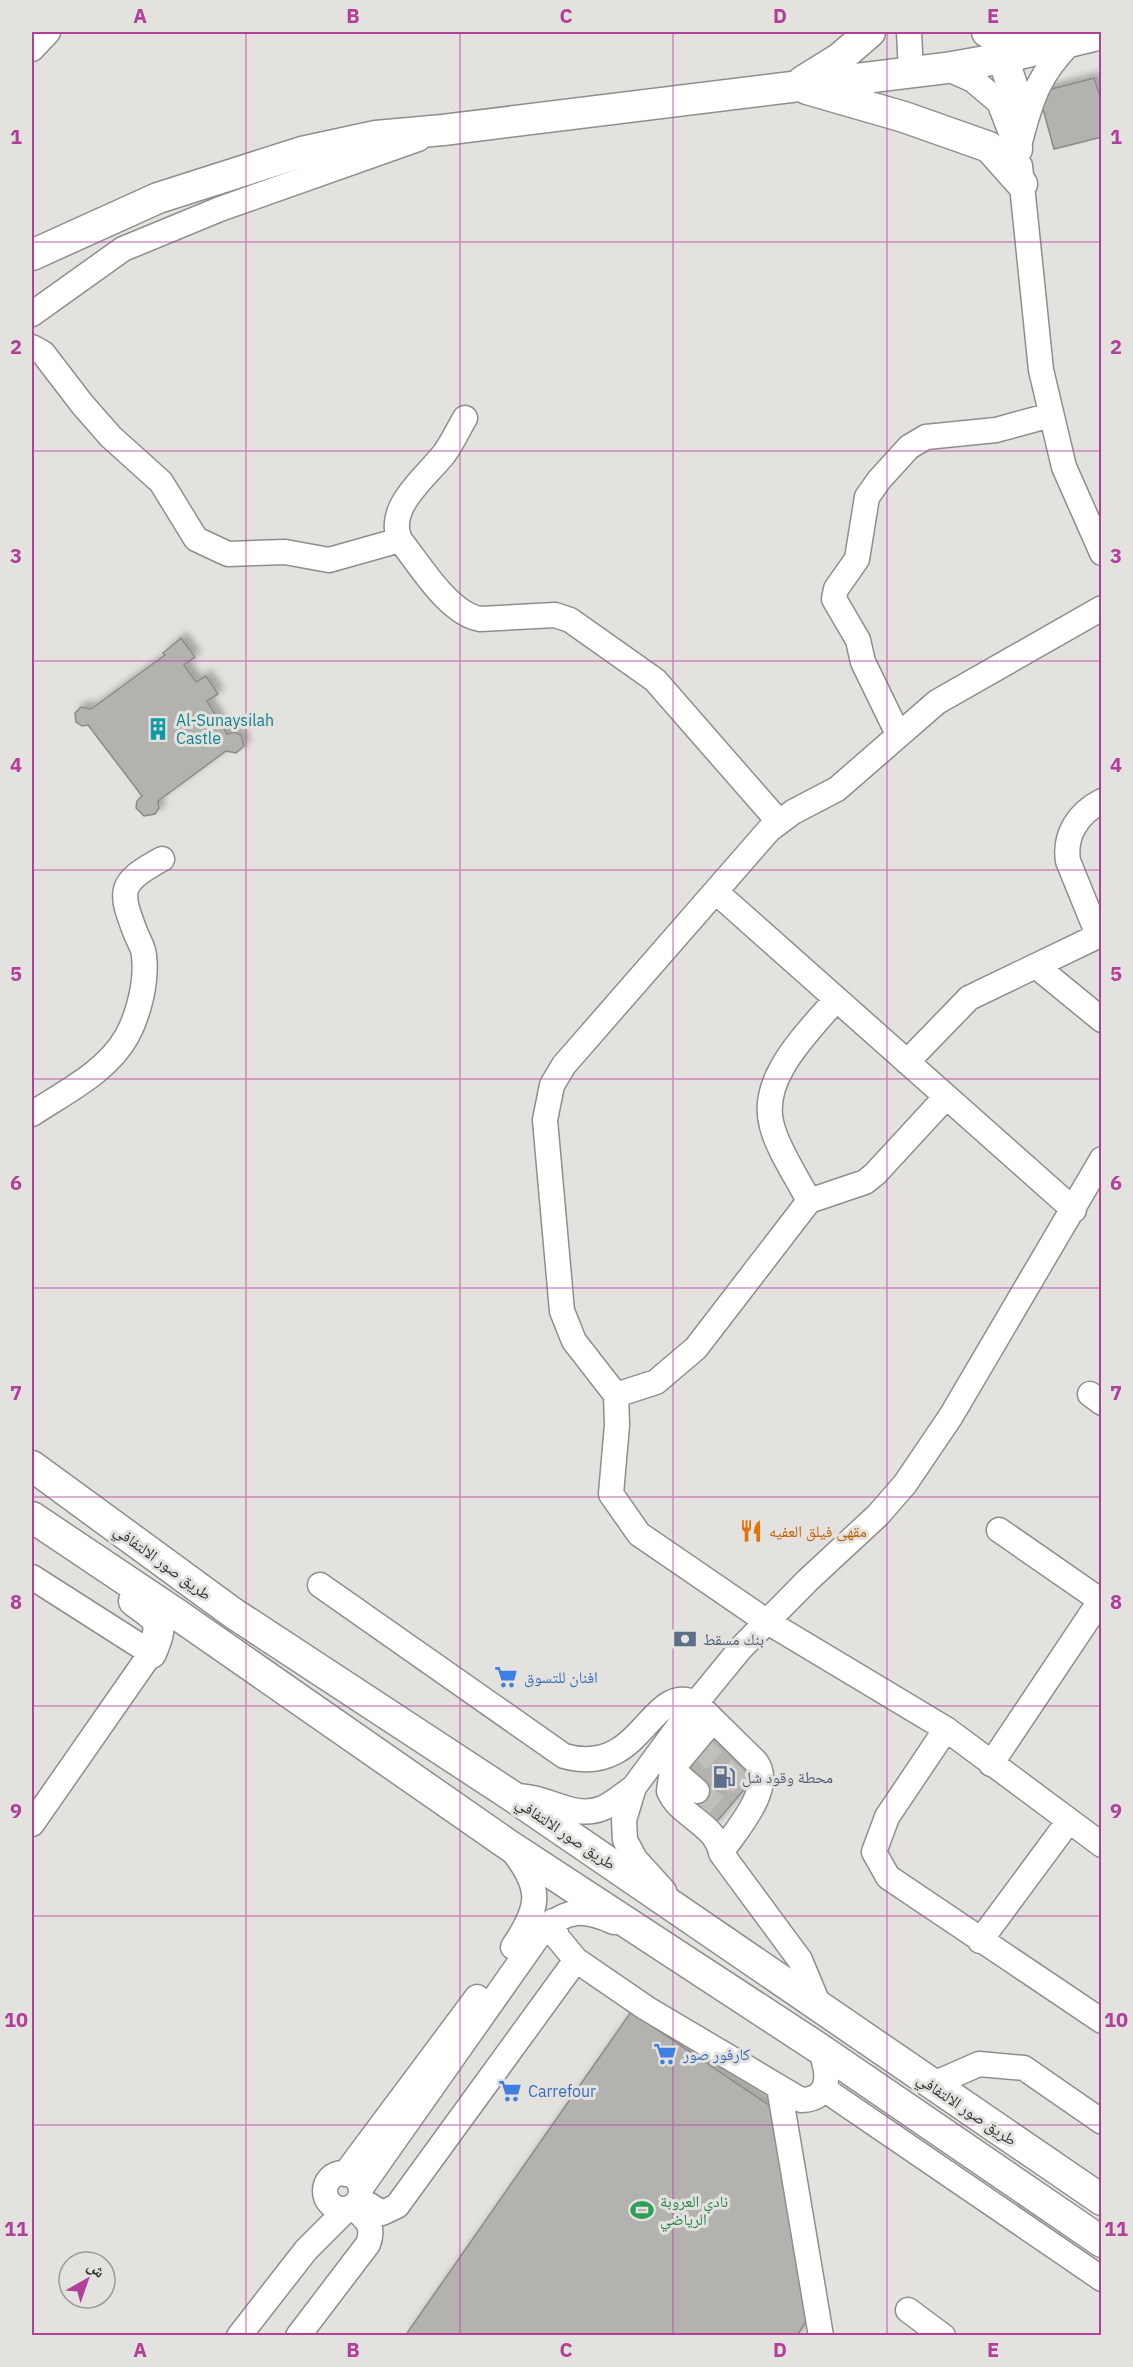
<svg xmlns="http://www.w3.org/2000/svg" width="1133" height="2367" font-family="'IBM Plex Sans','Noto Naskh Arabic',sans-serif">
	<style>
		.building { fill: #b4b2af; stroke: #8c8b87; stroke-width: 1.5; filter: url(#shadow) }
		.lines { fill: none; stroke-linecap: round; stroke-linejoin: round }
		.minor-tunnel { stroke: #c0bfbb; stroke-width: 24; stroke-dasharray: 24 12; stroke-linecap: butt }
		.minor-casing { stroke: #908e8b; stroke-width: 27 }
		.major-casing { stroke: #908e8b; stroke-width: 33 }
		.minor { stroke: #fff; stroke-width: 24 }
		.major { stroke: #fff; stroke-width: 30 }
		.grid { fill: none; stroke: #b2409b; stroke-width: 1.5; stroke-opacity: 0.55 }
		.labels { text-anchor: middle; stroke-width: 6; stroke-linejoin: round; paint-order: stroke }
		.culture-label { font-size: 16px; fill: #0d838f; stroke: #e4e2de; text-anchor: start }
		.food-label { font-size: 16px; fill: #c56008; stroke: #e4e2de; text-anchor: start }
		.street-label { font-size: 16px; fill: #323130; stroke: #e4e2de }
		.service-label { font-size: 16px; fill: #4e5e75; stroke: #e4e2de; text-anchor: start }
		.shop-label { font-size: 16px; fill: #366cbe; stroke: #e4e2de; text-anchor: start }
		.leisure-label { font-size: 16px; fill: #27864d; stroke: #e4e2de; text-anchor: start }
		.neatline { fill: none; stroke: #b2409b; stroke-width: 2 }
		.grid-label { font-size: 20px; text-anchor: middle; font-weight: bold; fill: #b2409b }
	</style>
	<defs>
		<filter id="shadow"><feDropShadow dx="5.5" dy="-5.5" stdDeviation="3" flood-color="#0004"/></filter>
	</defs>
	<rect width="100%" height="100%" fill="#e4e2de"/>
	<!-- building -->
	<path class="building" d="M1094,78L1102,102V137L1054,149L1040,98L1044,91Z
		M181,638L195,657L184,665L196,682L206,676L218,694L207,701L227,734L234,732L241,735L244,746L236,753L226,751L158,801L159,808L155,814L144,816L136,808L137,801L142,796L88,725L82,726L76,722L75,713L81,707L91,709L165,655L163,653Z
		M710,1729L759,1772L713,1826L686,1803L681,1762Z
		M631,2012L772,2107L812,2312L797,2336H405Z"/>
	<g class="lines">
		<!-- minor-tunnel -->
		<path class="minor-tunnel" d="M697,1744L745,1789
			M697,1791L724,1813"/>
		<!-- minor casing -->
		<g class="minor-casing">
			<path id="minor" d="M909,32L911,73
				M32,49L48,32
				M946,68L973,80L999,102L1011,133
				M1021,138C1032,96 1040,73 1071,42
				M1020,166L1041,370L1064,467L1102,553
				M32,314L123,249L220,209L418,139
				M32,347L43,353L82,404L111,437L161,482L196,539L228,554L285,552L329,560L400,540
				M465,418C458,430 452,443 444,454C426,477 385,508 400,540C420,565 448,613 480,619L555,615L570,620L655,680L779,822
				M1102,608L937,702L837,789L793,812L769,830L564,1065L552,1085L545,1120L562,1311L574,1341L616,1395L617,1425L611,1494L639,1534L766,1621L946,1729L1102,1845
				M898,734L863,662L858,640L834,599L836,589L857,559L867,497L879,480L909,447L926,437L996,430L1051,415
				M716,892L1074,1210
				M1098,935L1068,861C1064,835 1078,813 1102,801
				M1036,966L1102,1020
				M907,1062L969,998L1102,934
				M32,1114C65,1092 107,1072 127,1036C139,1014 147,981 144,956C144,949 139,941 136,934C119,890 118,883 162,859
				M809,1201C798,1179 778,1150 772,1126C758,1078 809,1032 836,999
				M1090,1394L1102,1403
				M616,1395L656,1382L696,1348L809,1201L865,1182L875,1174L946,1097
				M999,1530L1100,1600
				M32,1577L151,1653L32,1824
				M320,1585L564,1756C643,1778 649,1681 696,1703L756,1762C775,1788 736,1830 721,1853
				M713,1720L672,1769L669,1791C679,1816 716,1824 721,1853L800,1960L820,2008
				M946,1729L887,1817L874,1852L888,1877L1102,2021
				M660,1759L697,1791
				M991,1764L1102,1598
				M512,1796C547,1794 572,1821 603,1808C614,1803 624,1794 634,1787
				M512,1850C543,1889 540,1907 513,1947
				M664,1891L635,1859L625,1840L624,1820L634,1787L696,1703L741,1648L808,1580L878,1515L905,1484L951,1416L1102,1159
				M553,1921L557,1937L576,1960L646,2008L801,2100C834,2099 828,2070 820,2049
				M980,1941L1068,1822
				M931,2085L979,2064L1024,2068L1102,2122
				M779,2087L821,2336
				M824,2089L1102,2279
				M325 2191a18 18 0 1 1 36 0a18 18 0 1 1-36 0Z
				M345,2174L477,1997
				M361,2188L542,1931C568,1908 584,1909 614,1922
				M360,2199L382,2213L397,2206L576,1960
				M908,2310L943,2336
				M239,2336L306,2250L347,2209
				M298,2336L368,2244C375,2226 366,2218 352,2207"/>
		</g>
		<!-- major casing -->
		<g class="major-casing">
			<path id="major" d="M987,32L1053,40
				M1003,58L1013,88L1017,149
				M803,81L840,58L870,32
				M807,89L904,117L989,147L1022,184
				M32,255L158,198L302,152L376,136L443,130L946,68L1003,58L1102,34
				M32,1466L233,1613L512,1796L1102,2200
				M32,1517L178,1615L507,1844L820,2049L1102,2242
				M134,1601C161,1620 164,1622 151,1653"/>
		</g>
		<!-- minor -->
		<use href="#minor" class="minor"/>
		<!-- major -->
		<use href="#major" class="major"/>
	</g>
	<!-- grid -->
	<path class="grid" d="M246,32V2336M460,32V2336M673,32V2336M887,32V2336M32,242H1102M32,451H1102M32,661H1102M32,870H1102M32,1079H1102M32,1288H1102M32,1497H1102M32,1706H1102M32,1916H1102M32,2125H1102"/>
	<!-- icons -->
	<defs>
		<g id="building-bare" transform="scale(1.8)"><path d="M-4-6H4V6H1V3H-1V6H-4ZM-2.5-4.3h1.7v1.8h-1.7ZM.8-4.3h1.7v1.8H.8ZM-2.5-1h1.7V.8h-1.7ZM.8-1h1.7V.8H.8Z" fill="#0f9aa8" stroke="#e4e2de" stroke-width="2.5" paint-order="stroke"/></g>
		<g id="restaurant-bare" transform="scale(1.8)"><path d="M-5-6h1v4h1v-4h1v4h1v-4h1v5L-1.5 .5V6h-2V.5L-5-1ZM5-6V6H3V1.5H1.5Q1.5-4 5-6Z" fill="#e8710a" stroke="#e4e2de" stroke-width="2.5" paint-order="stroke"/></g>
		<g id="bank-bare" transform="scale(1.8)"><path d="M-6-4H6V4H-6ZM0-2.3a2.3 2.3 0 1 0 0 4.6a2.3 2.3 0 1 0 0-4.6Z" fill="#5c6f8a" stroke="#e4e2de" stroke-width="2.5" paint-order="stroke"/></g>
		<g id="supermarket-bare" transform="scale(1.8)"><path d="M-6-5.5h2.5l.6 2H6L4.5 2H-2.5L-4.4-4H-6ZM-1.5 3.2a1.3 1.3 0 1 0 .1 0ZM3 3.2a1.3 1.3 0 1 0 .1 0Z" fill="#3f7fe0" stroke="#e4e2de" stroke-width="2.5" paint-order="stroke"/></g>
		<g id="fuel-bare" transform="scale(1.8)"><path d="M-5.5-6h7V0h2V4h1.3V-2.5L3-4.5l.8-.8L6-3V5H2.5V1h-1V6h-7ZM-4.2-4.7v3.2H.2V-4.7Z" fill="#5c6f8a" stroke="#e4e2de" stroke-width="2.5" paint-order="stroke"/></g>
		<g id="stadium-bare" transform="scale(1.8)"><path d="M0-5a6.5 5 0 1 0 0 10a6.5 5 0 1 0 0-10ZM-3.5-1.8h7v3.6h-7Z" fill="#2e9e5b" stroke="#e4e2de" stroke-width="2.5" paint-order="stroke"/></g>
	</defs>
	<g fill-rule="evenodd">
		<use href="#building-bare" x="158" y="729"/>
		<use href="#restaurant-bare" x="751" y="1531"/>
		<use href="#bank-bare" x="685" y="1639"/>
		<use href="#supermarket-bare" x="506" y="1677"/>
		<use href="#fuel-bare" x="724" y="1777"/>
		<use href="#supermarket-bare" x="665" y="2054"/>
		<use href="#supermarket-bare" x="510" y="2091"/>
		<use href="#stadium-bare" x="642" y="2210"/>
	</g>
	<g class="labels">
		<!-- culture labels -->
		<g class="culture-label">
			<text x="176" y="726">Al-Sunaysilah<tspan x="176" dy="18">Castle</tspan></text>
		</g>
		<!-- food labels -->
		<g class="food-label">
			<text x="769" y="1537">مقهى فيلق العفيه</text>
		</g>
		<!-- street labels -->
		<g class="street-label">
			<text transform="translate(163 1562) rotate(36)" y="6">طريق صور الالتفافي</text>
			<text transform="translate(566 1833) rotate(34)" y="6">طريق صور الالتفافي</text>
			<text transform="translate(967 2109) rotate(34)" y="6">طريق صور الالتفافي</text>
		</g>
		<!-- service labels -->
		<g class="service-label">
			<text x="703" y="1645">بنك مسقط</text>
			<text x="742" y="1783">محطة وقود شل</text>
		</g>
		<!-- shop labels -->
		<g class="shop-label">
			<text x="524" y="1683">افنان للتسوق</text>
			<text x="683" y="2060">كارفور صور</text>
			<text x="528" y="2097">Carrefour</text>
		</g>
		<!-- leisure labels -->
		<g class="leisure-label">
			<text x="660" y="2207">نادي العروبة<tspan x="660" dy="18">الرياضي</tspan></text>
		</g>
	</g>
	<!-- border -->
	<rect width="1133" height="2367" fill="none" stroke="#e4e2de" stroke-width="66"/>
	<!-- north arrow -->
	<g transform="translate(87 2280) rotate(40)"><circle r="28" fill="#e4e2de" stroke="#9d9b98" stroke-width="1.5"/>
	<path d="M0-4.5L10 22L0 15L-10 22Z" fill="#b2409b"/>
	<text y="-9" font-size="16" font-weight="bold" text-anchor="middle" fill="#323130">ش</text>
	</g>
	<rect x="33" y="33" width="1067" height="2301" class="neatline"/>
	<g class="grid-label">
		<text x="140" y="23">A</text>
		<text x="353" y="23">B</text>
		<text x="566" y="23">C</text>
		<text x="780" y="23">D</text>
		<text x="993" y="23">E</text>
		<text x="16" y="144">1</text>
		<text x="1116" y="144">1</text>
		<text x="16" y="354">2</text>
		<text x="1116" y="354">2</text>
		<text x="16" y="563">3</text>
		<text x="1116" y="563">3</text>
		<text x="16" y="772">4</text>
		<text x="1116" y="772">4</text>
		<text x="16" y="981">5</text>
		<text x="1116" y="981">5</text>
		<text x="16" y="1190">6</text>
		<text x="1116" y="1190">6</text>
		<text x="16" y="1400">7</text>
		<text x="1116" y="1400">7</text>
		<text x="16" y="1609">8</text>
		<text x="1116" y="1609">8</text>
		<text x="16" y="1818">9</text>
		<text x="1116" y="1818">9</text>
		<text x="16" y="2027">10</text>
		<text x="1116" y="2027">10</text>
		<text x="16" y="2236">11</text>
		<text x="1116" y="2236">11</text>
		<text x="140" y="2357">A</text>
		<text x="353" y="2357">B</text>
		<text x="566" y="2357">C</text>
		<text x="780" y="2357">D</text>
		<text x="993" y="2357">E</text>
	</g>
</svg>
